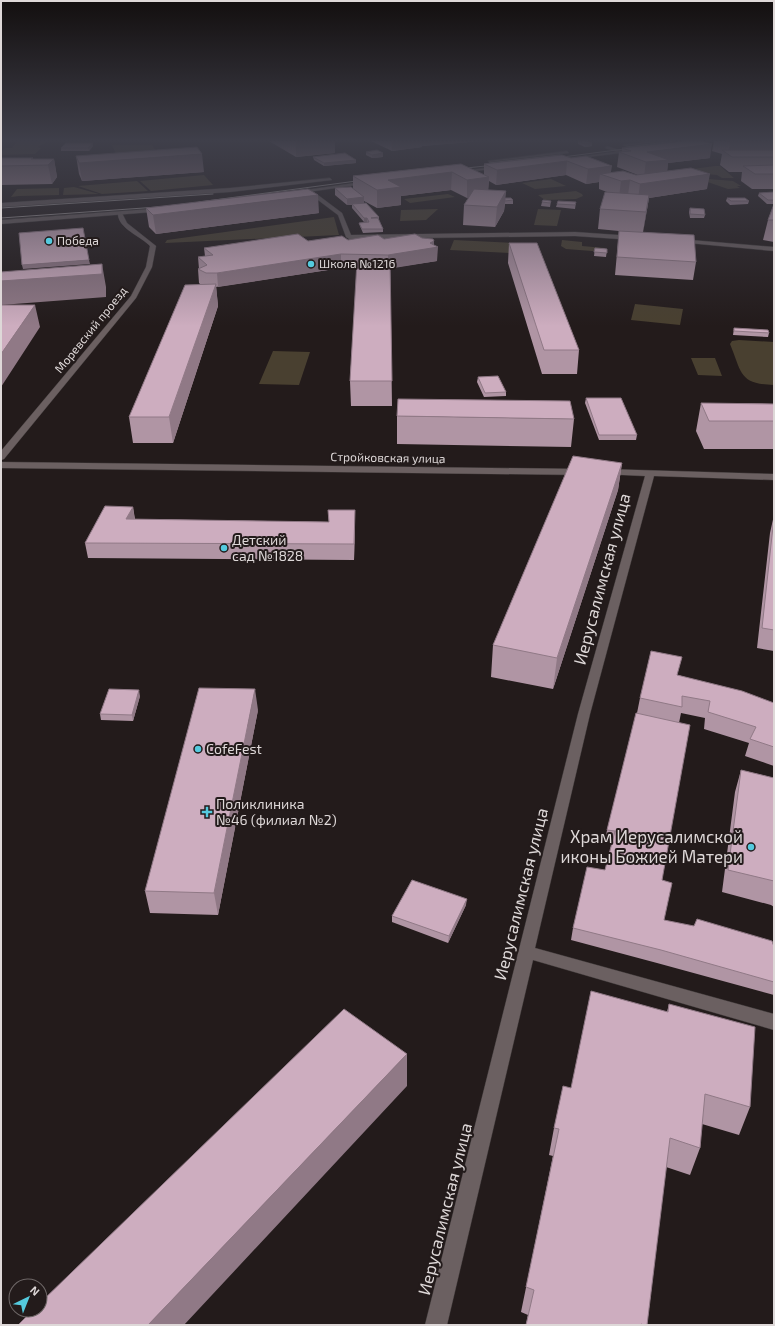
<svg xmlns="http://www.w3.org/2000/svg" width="775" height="1326" font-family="'Exo 2',sans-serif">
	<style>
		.green { fill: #494030 }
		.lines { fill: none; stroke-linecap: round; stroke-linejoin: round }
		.street-casing { stroke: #3e3838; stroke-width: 1 }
		.secondary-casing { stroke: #3e3838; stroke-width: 1 }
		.street { fill: #6b6061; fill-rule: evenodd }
		.secondary { fill: #6b6061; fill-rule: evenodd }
		.tram { stroke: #9f9898; stroke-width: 1 }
		.wall { fill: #b095a4 }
		.shaded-wall { fill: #907986 }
		.building { fill: #cdadbf; stroke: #907986 }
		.poi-dot { fill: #54cade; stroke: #231b1b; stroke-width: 1.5 }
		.labels { text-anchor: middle; stroke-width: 4; stroke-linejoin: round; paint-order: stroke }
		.far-poi-label { font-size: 12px; fill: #ded8d8; stroke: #231b1b; text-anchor: start }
		.far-street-label { font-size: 12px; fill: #ded8d8; stroke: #231b1b }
		.poi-label { font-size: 14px; fill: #ded8d8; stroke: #231b1b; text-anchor: start }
		.near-street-label { font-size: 17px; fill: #ded8d8; stroke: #231b1b }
		.near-poi-label { font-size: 17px; fill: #ded8d8; stroke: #231b1b; text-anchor: end }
	</style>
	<rect width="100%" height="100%" fill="#231b1b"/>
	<!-- green -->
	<path class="green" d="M18,141H48L38,147L41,148L35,154L1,155V152L5,148H13L12,147Z
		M112,145H152L157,153L117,156Z
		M715,166H720L734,178H722L717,175L678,171Z
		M204,175L213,185L151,191L140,181Z
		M696,178L733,181L741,186H737L740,188L728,189Z
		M551,179L566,186L535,189L522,183Z
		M137,181L148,191L102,194L78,186Z
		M74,187L99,194L63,195L64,188Z
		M59,188V195L19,196L11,197L17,189Z
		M576,191L582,194L583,196L576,199L545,200L538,195Z
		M448,194L455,197L410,203L404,199Z
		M438,209L426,220L400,221L401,210Z
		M538,209L561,210L557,226L534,225Z
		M334,217L339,235L165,243L167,240Z
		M454,240L514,243L512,253L450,250Z
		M562,240L582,242V246L605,248V252L566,249L561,246Z
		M635,304L683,309L680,325L631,320Z
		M739,340L774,342V385C739,384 742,373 730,344L732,341Z
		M273,351L310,352L299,385L259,384Z
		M691,358H715L722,376L698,375Z"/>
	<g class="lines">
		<!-- street casing -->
		<g class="street-casing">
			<path id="street" d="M607,146L622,151V152L620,153L605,148Z
				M306,189H310L342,213L351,235L575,232L633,236L636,238L633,240L575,236L349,239L346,237L338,215L306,191Z
				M118,213H122L127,223L156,246L152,267L136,298L4,459L1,460V451L131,296L146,267L150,246C141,236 117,228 118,213Z
				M679,239L774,247V251L677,242V240Z
				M1,462L582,469L587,472L582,475L1,468Z
				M604,469L774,474V480L654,476L590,714L535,948L774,1014V1030L533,960L447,1325H425L578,714L645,476L601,474L599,472L601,470Z"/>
		</g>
		<!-- secondary casing -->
		<g class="secondary-casing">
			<path id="secondary" d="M655,141H665L625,146L623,145Z
				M707,141H716L689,145L687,144Z
				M635,149L637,151L556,161L554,160Z
				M567,151L569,153L490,162L488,161Z
				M500,166L502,168L457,173L455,172Z
				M330,178L332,180L230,192L1,207V203L230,188Z
				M369,181H371V183L294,194L291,192Z
				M163,208L165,209V211L1,224V220Z"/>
		</g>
		<!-- street -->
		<use href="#street" class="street"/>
		<!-- secondary -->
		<use href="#secondary" class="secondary"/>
		<!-- tram -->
		<path class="tram" d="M626,147L675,141
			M555,158L632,148
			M489,163L560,155
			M457,169L495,165
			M199,202L364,180
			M1,208L213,194
			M1,218L158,207"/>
	</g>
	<!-- wall -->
	<path class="wall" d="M269,141H335V153L296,157Z
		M371,141H481L422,146V147L392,151Z
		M578,141H589V142L592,143V146L585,147L578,144Z
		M714,141H774V189H752L741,181L742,172H729L720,165L722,154L712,151Z
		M93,146L89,151H61V148Z
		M622,148L710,158L668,163L667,171L707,189L649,198L643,232L696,262L693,280L615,275L619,231L598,229L600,209L607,192L599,189V182L586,184L566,175L496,185L489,181L488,190L506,191L505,198L513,200V204H505L504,211L495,227L463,225L464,205L469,197L467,198L451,190L401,196V205L377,208L364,201V203L379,217V221L383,229V232L363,233L360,226L359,223L367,222H364L352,208V205H347L335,195V188H353V176L461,164L484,175V164L562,155L611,172L636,175H638L617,167L619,152H622Z
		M366,152L383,157L372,158L366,155Z
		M76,156L204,172L82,181L79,174Z
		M313,157L356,160V163L324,166L314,160Z
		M1,158L33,159H54L57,177L52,184L1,185Z
		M774,192V242L763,240L768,220L774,204H767L758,196L759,193Z
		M727,198L749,201L748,204L730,205L726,201Z
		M551,201L550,207L541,206L542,202Z
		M576,202L575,209L556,207L557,204Z
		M146,208L319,213L156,234L149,227Z
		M690,208L705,215L704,218H690L689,212Z
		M422,238L434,241V245L437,261L390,268L392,406H351L350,381L357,268H341L216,287L218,306L173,443H133L129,417L201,285L199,283L198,269H199L198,257L205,256L204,248L308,241Z
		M509,243L579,350L577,374H542L508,263Z
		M595,248L607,249L606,257L594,256Z
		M734,328L769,333L768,337L733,335Z
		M478,377L506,392V396L484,397L477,382Z
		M586,398L637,435L636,440H599L585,403Z
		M701,403L774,404V449H704L696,431Z
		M397,416L574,419L571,447L397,444Z
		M622,463L618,490L553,689L491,677L493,645Z
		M133,507L135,519L329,522L328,510L355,525L354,560L88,558L85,543Z
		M774,515V651L757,648L770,533Z
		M678,675L774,703V766L745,756L749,743L704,729L705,718L681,713L679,723L662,880L664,920L774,947V995L657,963L571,940L573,928L605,870L612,843L605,842L607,830L637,713L640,698Z
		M140,696L133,721L101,720L100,714Z
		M258,710L218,915L150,913L145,891Z
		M741,770L774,778V907L771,905L722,892L735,792Z
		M466,905L448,943L392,922V916Z
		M669,1004L750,1107L739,1135L702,1124L700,1148L690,1175L666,1167L647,1325H526L528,1315L521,1312L553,1156L549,1155L554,1128L571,1088L667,1012Z"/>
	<!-- shaded-wall -->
	<path class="shaded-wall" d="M296,141H335V153L296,157Z
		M392,141H481L422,146V147L392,151Z
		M587,141H589V143H592V146L585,147V144Z
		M745,141H774V151L728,155L730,142Z
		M93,143V146L89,151L88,148Z
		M712,144L710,158L668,163L667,174L644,177L647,152Z
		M383,153V157L372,158V155Z
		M202,154L204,172L82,181L79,163Z
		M54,159L57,177L52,184L48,165Z
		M356,160V163L324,166V163Z
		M567,161L566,175L496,185L497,170Z
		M612,166L610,177L600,174L599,182L586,184L588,169Z
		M452,172L451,190L401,196V205L377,208V190L388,180Z
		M710,174L707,189L649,198L643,233L646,212L638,199L640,184Z
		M489,177L488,195L467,198V180Z
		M630,180L628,195L619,197L621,181Z
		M506,191L504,211L495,227L497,207Z
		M318,195L319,213L156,234L153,215Z
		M364,197V204L347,205V199Z
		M364,218H367V222H364Z
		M434,241V248L438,247L437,261L388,269V255Z
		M341,254V268L218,287L217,273Z
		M89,260L90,264L23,269L22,265Z
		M102,264L106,287V297L1,305V281Z
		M216,284L218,306L173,443L169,417Z
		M35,305L40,327L1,387V354Z
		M622,463L618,490L553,689L557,658Z
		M133,507L135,522L126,519Z
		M355,510V525L354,560V544Z
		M255,689L258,710L218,915L214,893Z
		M139,690L140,696L133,721L132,715Z
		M467,899L466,905L448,943L449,936Z
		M407,1054V1086L184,1325H148Z"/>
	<!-- building -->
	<path class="building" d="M578,141H588H587L592,143L585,144Z
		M685,141H702L712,144L647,152L669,160L646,162L619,152L631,151L622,148Z
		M725,141H745L730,142Z
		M66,143H93L88,148H61Z
		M197,147L202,154L79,163L76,156Z
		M377,150L383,153L372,155L366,152Z
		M722,150H774V157H732Z
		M345,153L356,160L324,163L313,157Z
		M562,155L571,158L586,156L612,166L588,169L567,161L497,170L484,164Z
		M1,158H33L31,159H54L48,165L1,166Z
		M461,164L489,177L467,180L452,172L388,180L401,187L377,190L353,176Z
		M774,165V174H755L743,166Z
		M691,168L710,174L640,184L630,180L621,181L600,174L623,171L636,175Z
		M351,187L364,197L347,199L335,188Z
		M308,189L318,195L153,215L146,208Z
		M474,189L506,191L497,207L464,205Z
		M605,192L649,195L646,212L600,209Z
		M774,192V200H768L759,193Z
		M505,198H511L513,200L505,201Z
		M727,198H745L749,201H731Z
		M543,200L551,201L550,203L542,202Z
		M558,201L576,202L575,205L557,204Z
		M366,203L379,217L371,218H378L383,229H362L359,223L369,222L367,218H364L352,204Z
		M774,204V220H768Z
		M690,208L704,209L705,215L690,214Z
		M83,228L89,260L22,265L19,233Z
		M619,231L694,235L696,262L617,257Z
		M298,234L308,241L342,236L348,240L378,235L384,239L415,234L422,238L433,239L434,241L430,243L438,247L388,255L341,254L217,273H206L198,269L207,265L198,257L213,255L204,248Z
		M509,243H537L579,350H544Z
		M595,248L607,249V253L594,252Z
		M357,261H390L392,381H350Z
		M102,264V274L1,281V272Z
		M216,284L169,417H129L185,285Z
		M2,305H35L1,354V306Z
		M734,328L768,330L769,333L734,331Z
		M498,376L506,392L485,393L478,377Z
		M586,398H621L637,435H599Z
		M398,399L570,401L574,419L397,416Z
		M701,403L774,404V421H709Z
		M573,456L622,463L557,658L493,645Z
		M105,506L133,507L126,519L329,522L328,510H355L354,544L85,543Z
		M774,517V630L762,628Z
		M651,651L682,657L677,675L742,691L774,703V747L750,739L756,727L708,712L710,701L682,696V707L640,698Z
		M199,688L255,689L214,893L145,891Z
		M109,689L139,690L132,715L100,714Z
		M636,713L690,725L662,880L672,883L664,920L694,926L697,919L772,941L774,947V982L661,950L573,928L587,867L605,870L615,831L607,830Z
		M741,770L774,778V881L728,870Z
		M412,880L467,899L449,936L392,916Z
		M591,991L668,1012L669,1004L755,1027L750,1107L705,1094L700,1148L670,1138L647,1325H644L641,1324V1325H526L534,1290L526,1287L559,1129L554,1128L563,1086L571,1088Z
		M344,1009L407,1054L148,1325H18L33,1310H40V1303Z"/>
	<!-- sky -->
	<linearGradient id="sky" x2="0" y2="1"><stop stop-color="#130f0f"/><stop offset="0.43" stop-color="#3f3f4a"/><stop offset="1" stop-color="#3f3f4a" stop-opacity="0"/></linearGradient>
	<rect width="775" height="326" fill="url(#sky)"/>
	<!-- markers -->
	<g class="poi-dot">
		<circle cx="49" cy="241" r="4"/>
		<circle cx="311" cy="264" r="4"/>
		<circle cx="224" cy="548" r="4"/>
		<circle cx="198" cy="749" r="4"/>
		<path d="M205 806h4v4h4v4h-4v4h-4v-4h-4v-4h4z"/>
		<circle cx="751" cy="847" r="4"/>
	</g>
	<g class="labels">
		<!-- far-poi labels -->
		<g class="far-poi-label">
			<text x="57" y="245">Победа</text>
			<text x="319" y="268">Школа №1216</text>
		</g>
		<!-- far-street labels -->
		<g class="far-street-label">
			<text transform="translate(91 330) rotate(-51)" y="4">Моревский проезд</text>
			<text transform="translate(388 458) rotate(1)" y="4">Стройковская улица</text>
		</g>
		<!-- poi labels -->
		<g class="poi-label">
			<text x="232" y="545">Детский<tspan x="232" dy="16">сад №1828</tspan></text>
			<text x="206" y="754">CofeFest</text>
			<text x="216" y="809">Поликлиника<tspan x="216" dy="16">№46 (филиал №2)</tspan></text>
		</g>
		<!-- near-street labels -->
		<g class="near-street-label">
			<text transform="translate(602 579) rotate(-75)" y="6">Иерусалимская улица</text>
			<text transform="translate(521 894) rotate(-76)" y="6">Иерусалимская улица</text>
			<text transform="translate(445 1209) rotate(-76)" y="6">Иерусалимская улица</text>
		</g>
		<!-- near-poi labels -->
		<g class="near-poi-label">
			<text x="743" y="843">Храм Иерусалимской<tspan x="743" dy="20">иконы Божией Матери</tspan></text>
		</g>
	</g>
	<!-- border -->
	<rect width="775" height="1326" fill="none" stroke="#ded8d8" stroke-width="4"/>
	<!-- north arrow -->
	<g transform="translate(28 1298) rotate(43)"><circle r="19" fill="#231b1b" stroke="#6e6767"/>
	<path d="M0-3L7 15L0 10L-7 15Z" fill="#54cade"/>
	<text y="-6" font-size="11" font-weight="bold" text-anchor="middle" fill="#ded8d8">N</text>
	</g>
</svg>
